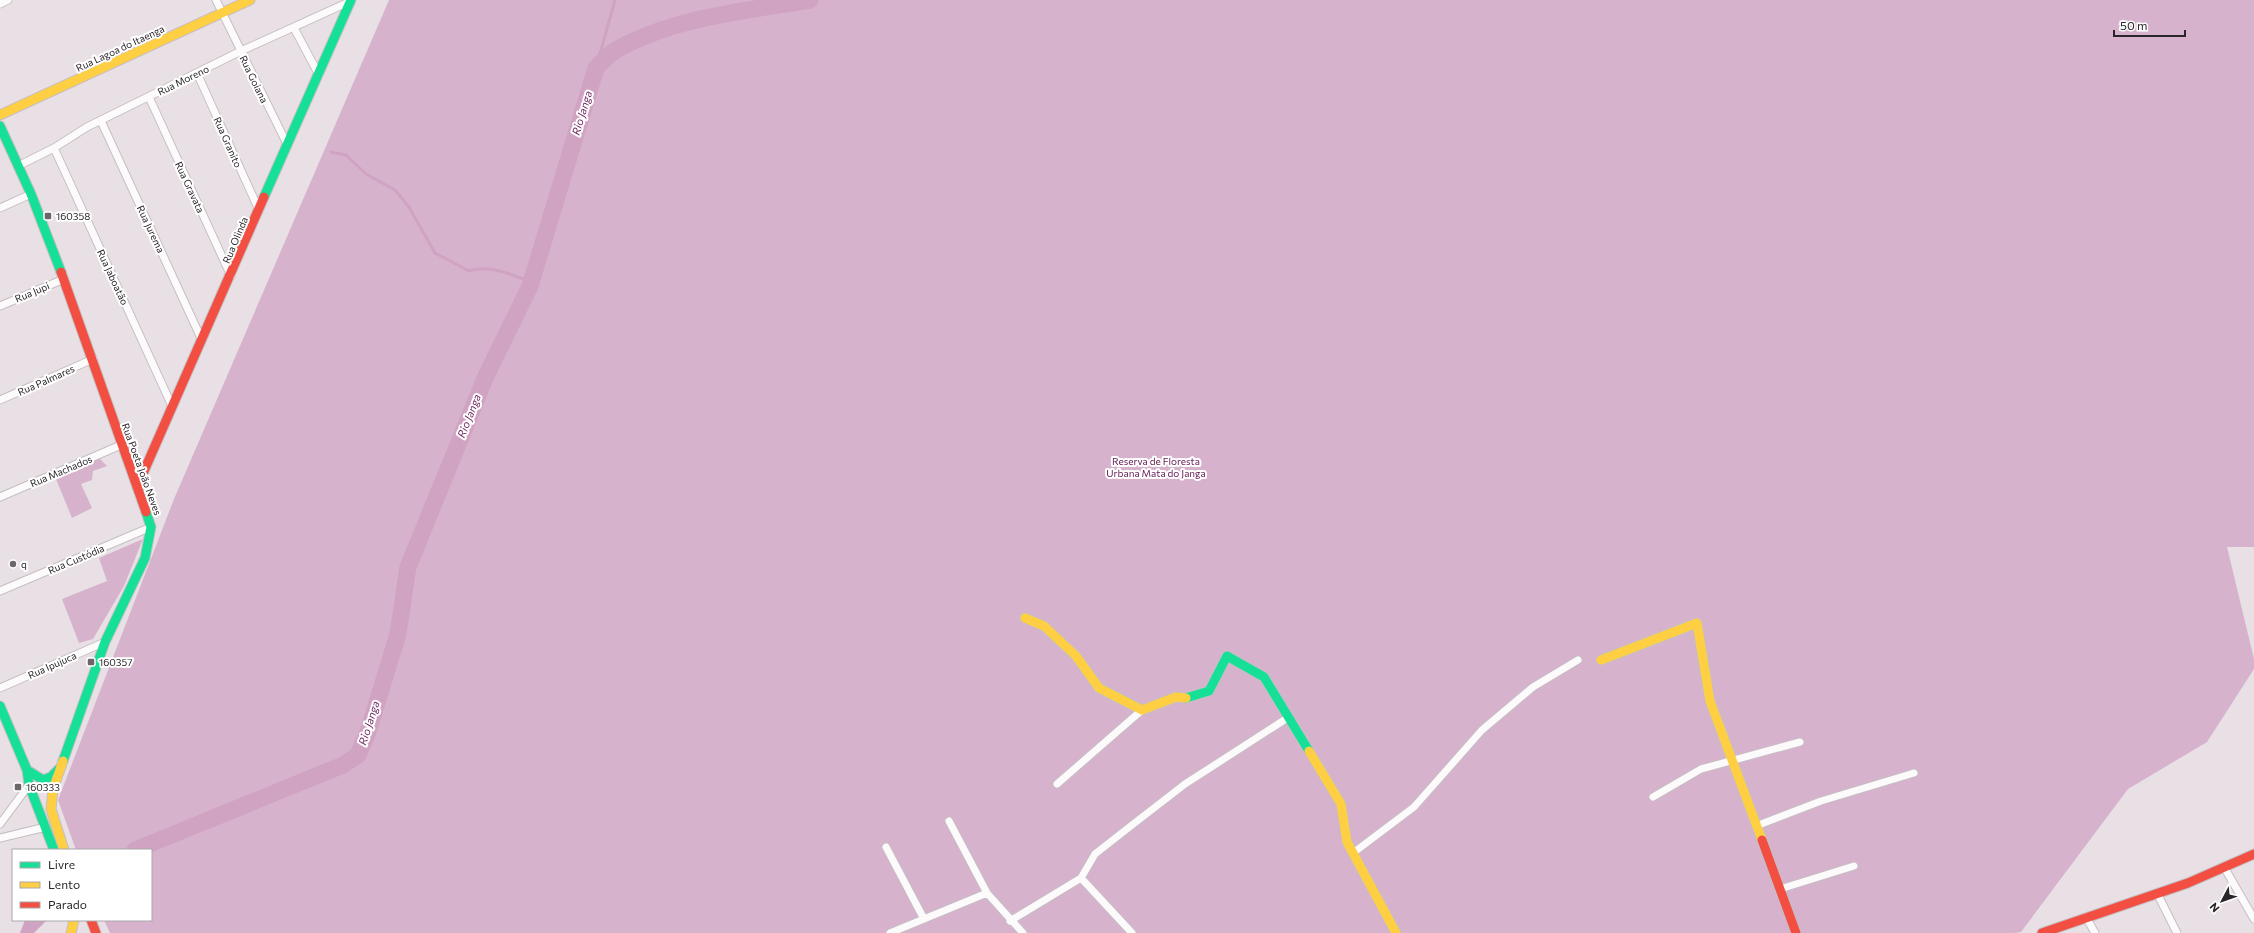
<svg xmlns="http://www.w3.org/2000/svg" width="2254" height="933" font-family="Commissioner,sans-serif">
	<style>
		.forest { fill: #d7b2cd }
		.water { fill: #d0a3c3 }
		.lines { fill: none; stroke-linecap: round; stroke-linejoin: round }
		.stream { stroke: #d0a3c3; stroke-width: 3 }
		.river { stroke: #d0a3c3; stroke-width: 17 }
		.street-casing { stroke: #c5bfc3; stroke-width: 9 }
		.fast-casing { stroke: #c5bfc3; stroke-width: 11 }
		.slow-casing { stroke: #c5bfc3; stroke-width: 11 }
		.jam-casing { stroke: #c5bfc3; stroke-width: 11 }
		.street { stroke: #fcfafb; stroke-width: 7 }
		.fast { stroke: #16e098; stroke-width: 9 }
		.slow { stroke: #ffcf43; stroke-width: 9 }
		.jam { stroke: #f24e42; stroke-width: 9 }
		.poi-dot { fill: #6c666b; stroke: #fff; stroke-width: 1.5 }
		.labels { text-anchor: middle; stroke-width: 4; stroke-linejoin: round; paint-order: stroke }
		.street-label { font-size: 10px; fill: #2a2529; stroke: #fff }
		.poi-label { font-size: 10px; fill: #2a2529; stroke: #fff; text-anchor: start }
		.park-label { font-size: 10px; fill: #672058; stroke: #fff }
		.water-label { font-size: 11px; font-style: italic; fill: #702861; stroke: #fff }
	</style>
	<rect width="100%" height="100%" fill="#e8e0e5"/>
	<!-- forest -->
	<path class="forest" d="M389,0H2254V547H2227L2254,659V669L2207,742L2128,789L2021,932L2014,933H110L104,920H151V850H76L58,800L174,499Z
		M99,458L107,466L93,471L92,480L81,484L92,508L72,518L56,479Z
		M143,539L124,586L93,639L79,643L62,599L107,581L99,558Z"/>
	<!-- water -->
	<path class="water" d="M25,920H47L34,933H20Z"/>
	<g class="lines">
		<!-- stream -->
		<path class="stream" d="M596,68L615,0
			M331,152L346,155L366,174L395,190L409,207L435,253L469,271C490,264 512,275 531,282"/>
		<!-- river -->
		<path class="river" d="M135,850L343,765L358,755L368,732L398,634L408,567L486,376L530,286L596,68C602,62 609,54 616,50C675,17 745,11 810,0"/>
		<!-- street casing -->
		<g class="street-casing">
			<path id="street" d="M216,0L287,144
				M0,4L8,0
				M294,28L319,75
				M197,73L259,210
				M149,97L231,276
				M101,121L201,338
				M54,148L172,406
				M18,166L54,148L87,127L241,51L351,1
				M0,208L31,194
				M0,306L64,279
				M0,400L93,359
				M0,497L121,445
				M0,591L151,527
				M0,688L105,642
				M1057,784L1142,710
				M1653,797L1701,769L1800,742
				M949,821L987,893
				M0,824L29,785
				M1756,826L1821,801L1914,773
				M0,838L46,827
				M886,847L924,919
				M1353,853L1414,807L1482,730L1533,687L1578,660
				M2224,867L2254,919
				M1081,878L1132,933
				M1780,889L1854,866
				M2157,893L2177,933
				M2086,917L2095,933
				M1010,921L1081,878L1095,854L1132,825L1185,784L1289,717
				M890,933L987,893L1023,933"/>
		</g>
		<!-- fast casing -->
		<g class="fast-casing">
			<path id="fast" d="M0,126L31,194L61,272
				M264,197L351,0
				M1186,698L1209,691L1227,656L1264,677L1309,751
				M0,706L27,770L29,785L54,850
				M63,761L105,642L145,558L151,527L146,512
				M27,770L43,780L51,777L59,769"/>
		</g>
		<!-- slow casing -->
		<g class="slow-casing">
			<path id="slow" d="M0,115L250,0
				M1025,618L1044,626L1076,656L1099,688L1142,710L1176,697L1186,698
				M1601,660L1697,623L1710,701L1762,840
				M1309,751L1341,804L1347,842L1396,933
				M63,761L53,789L51,809L64,850
				M71,933L74,920"/>
		</g>
		<!-- jam casing -->
		<g class="jam-casing">
			<path id="jam" d="M61,272L146,512
				M137,487L264,197
				M1762,840L1796,933
				M91,920L96,933
				M2042,933L2188,883L2254,854"/>
		</g>
		<!-- street -->
		<use href="#street" class="street"/>
		<!-- fast -->
		<use href="#fast" class="fast"/>
		<!-- slow -->
		<use href="#slow" class="slow"/>
		<!-- jam -->
		<use href="#jam" class="jam"/>
	</g>
	<!-- markers -->
	<g class="poi-dot">
		<rect x="44" y="212" width="8" height="8" rx="2"/>
		<circle cx="13" cy="564" r="4"/>
		<rect x="87" y="658" width="8" height="8" rx="2"/>
		<rect x="14" y="783" width="8" height="8" rx="2"/>
	</g>
	<g class="labels">
		<!-- street labels -->
		<g class="street-label">
			<text transform="translate(120 48) rotate(-25)" y="4">Rua Lagoa do Itaenga</text>
			<text transform="translate(254 79) rotate(64)" y="4">Rua Goiana</text>
			<text transform="translate(183 80) rotate(-26)" y="4">Rua Moreno</text>
			<text transform="translate(228 142) rotate(66)" y="4">Rua Granito</text>
			<text transform="translate(190 187) rotate(65)" y="4">Rua Gravata</text>
			<text transform="translate(151 229) rotate(65)" y="4">Rua Jurema</text>
			<text transform="translate(235 240) rotate(-67)" y="4">Rua Olinda</text>
			<text transform="translate(113 277) rotate(65)" y="4">Rua Jaboatão</text>
			<text transform="translate(32 292) rotate(-23)" y="4">Rua Jupi</text>
			<text transform="translate(46 380) rotate(-24)" y="4">Rua Palmares</text>
			<text transform="translate(142 469) rotate(70)" y="4">Rua Poeta João Neves</text>
			<text transform="translate(61 471) rotate(-23)" y="4">Rua Machados</text>
			<text transform="translate(76 559) rotate(-23)" y="4">Rua Custódia</text>
			<text transform="translate(52 665) rotate(-24)" y="4">Rua Ipujuca</text>
		</g>
		<!-- poi labels -->
		<g class="poi-label">
			<text x="56" y="220">160358</text>
			<text x="21" y="568">q</text>
			<text x="99" y="666">160357</text>
			<text x="26" y="791">160333</text>
		</g>
		<!-- park labels -->
		<g class="park-label">
			<text x="1156" y="465">Reserva de Floresta<tspan x="1156" dy="12">Urbana Mata do Janga</tspan></text>
		</g>
		<!-- water labels -->
		<g class="water-label">
			<text transform="translate(582 113) rotate(-73)" y="4">Rio Janga</text>
			<text transform="translate(469 416) rotate(-68)" y="4">Rio Janga</text>
			<text transform="translate(369 723) rotate(-72)" y="4">Rio Janga</text>
		</g>
	</g>
	<!-- legend -->
	<rect x="12" y="849" width="140" height="72" fill="#ffffff" stroke="#aaa8a9"/>
	<rect x="20" y="862" width="20" height="6" fill="#16e098" stroke="#aaa8a9"/>
	<text x="48" y="869" font-size="12" fill="#2a2529">Livre</text>
	<rect x="20" y="882" width="20" height="6" fill="#ffcf43" stroke="#aaa8a9"/>
	<text x="48" y="889" font-size="12" fill="#2a2529">Lento</text>
	<rect x="20" y="902" width="20" height="6" fill="#f24e42" stroke="#aaa8a9"/>
	<text x="48" y="909" font-size="12" fill="#2a2529">Parado</text>
	<!-- north arrow -->
	<g transform="translate(2222 901) rotate(229)" stroke="#ffffff" stroke-width="3" paint-order="stroke">
	<path d="M0-3L7 15L0 10L-7 15Z" fill="#2a2529"/>
	<text y="-6" font-size="11" font-weight="bold" text-anchor="middle" fill="#2a2529">N</text>
	</g>
	<!-- scale -->
	<path d="M2114 30v6h71v-6" fill="none" stroke="#2a2529" stroke-width="2"/>
	<text x="2120" y="30" font-size="12" fill="#2a2529" stroke="#ffffff" stroke-width="3" paint-order="stroke">50 m</text>
</svg>
